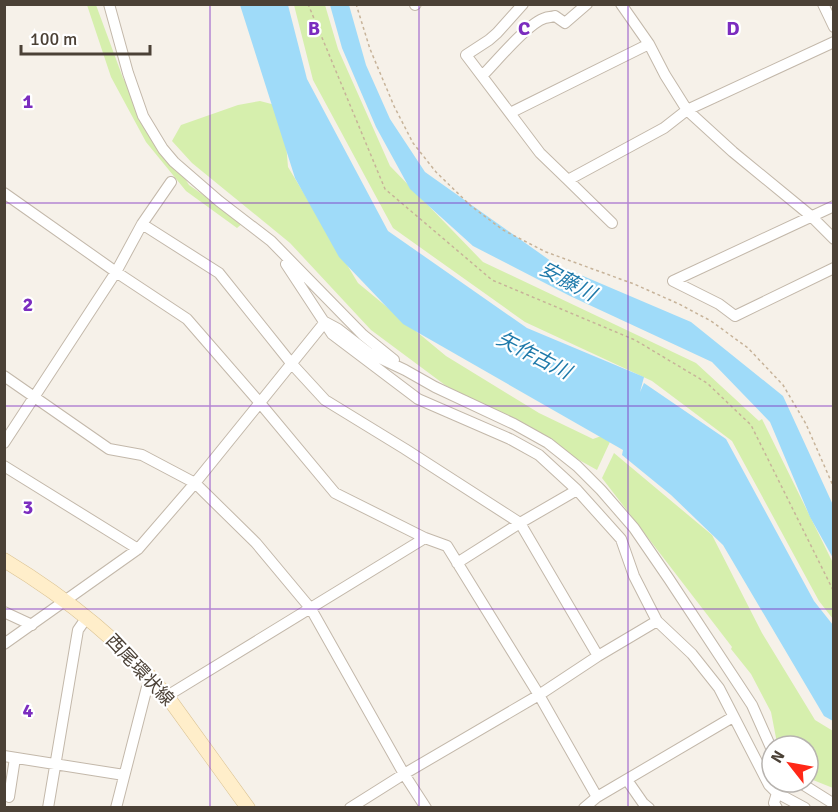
<svg xmlns="http://www.w3.org/2000/svg" width="838" height="812" font-family="Signika,'Noto Sans JP',sans-serif">
	<style>
		.green { fill: #d6efad }
		.water { fill: #9fdbf9 }
		.lines { fill: none; stroke-linecap: round; stroke-linejoin: round }
		.street-casing { stroke: #c3b8aa; stroke-width: 12 }
		.secondary-casing { stroke: #dbc393; stroke-width: 15 }
		.path { stroke: #c7b399; stroke-width: 1.5; stroke-dasharray: 3 3; stroke-linecap: butt }
		.street { stroke: #fff; stroke-width: 10 }
		.secondary { stroke: #ffeeca; stroke-width: 14 }
		.grid { fill: none; stroke: #7b2cbf; stroke-width: 1.5; stroke-opacity: 0.55 }
		.labels { text-anchor: middle; stroke-width: 4.5; stroke-linejoin: round; paint-order: stroke }
		.street-label { font-size: 18px; fill: #4b4136; stroke: #fff }
		.water-label { font-size: 20px; font-style: italic; fill: #1f7aaa; stroke: #fff }
		.grid-label { font-size: 20px; text-anchor: middle; font-weight: bold; fill: #7b2cbf; stroke: #fff; stroke-width: 4.5; stroke-linejoin: round; paint-order: stroke }
	</style>
	<rect width="100%" height="100%" fill="#f6f1e9"/>
	<!-- green -->
	<path class="green" d="M87,5H96L123,78L189,185L243,223L237,228L186,191L146,142L111,77Z
		M294,5H325L338,49L390,166L483,262L696,363L759,421L762,419L833,563V619L819,601L732,441L652,381L525,322L393,228L313,80Z
		M260,101L283,107L288,167L358,283L446,356L539,413L593,439L615,431L597,470L445,385L371,330L290,243L192,163L172,141L181,125L238,105Z
		M614,453L712,535L762,633L815,720L833,731V788L808,778V746H779L777,743L771,712L751,674L731,649L732,647L602,478Z"/>
	<!-- water -->
	<path class="water" d="M240,5H288L307,79L388,231L527,328L644,377L640,392L644,383L726,439L814,601L833,625V721L824,716L723,545L671,495L622,455L623,450L403,324L339,257L295,178Z
		M330,5H349L366,65L390,119L425,172L555,264L691,322L783,396L833,505V558L810,517L770,422L712,362L570,296L473,246L410,189L376,127L342,48Z"/>
	<g class="lines">
		<!-- street casing -->
		<g class="street-casing">
			<path id="street" d="M109,4L128,73L143,116L163,149L174,162L219,201L271,241L363,335L394,360
				M523,4L497,33L489,40L466,55L540,153L568,180L664,128L687,110L834,42
				M621,4L649,44L665,75L687,110L733,152L811,216L834,239
				M823,4L834,27
				M415,5L416,4
				M482,76C496,62 528,23 545,18C548,17 552,17 555,16L565,23L587,4
				M510,113L649,44
				M568,180L612,223
				M4,193L116,272L187,319L260,403L335,493L425,538L447,546L539,695L597,797
				M834,206L673,281L719,304L735,316L834,268
				M142,224L219,273L291,363L325,400L405,449L520,523L598,656
				M286,264L332,334L418,399L510,439L539,455L577,490
				M325,322L338,329L369,353L405,370L435,387L514,424L548,443L577,466L601,490L634,528L669,579L752,705L772,750
				M4,376L109,449L142,455L195,483L256,543L311,609L404,774L426,808
				M4,443L116,272L142,224L171,182
				M4,466L138,549
				M457,563L520,523L577,490L621,539L634,576L657,621L692,654L719,688L769,785L777,793L774,803L777,808
				M4,612L32,625
				M4,644L138,549L195,483L325,322
				M167,696L425,538
				M4,756L124,775
				M627,780L643,803L649,808
				M799,782L834,804
				M777,793L805,808
				M9,797L15,758
				M48,808L78,630L87,617
				M116,808L147,687L154,680
				M350,808L404,774L539,695L598,656L657,621
				M584,808L597,797L733,717"/>
		</g>
		<!-- secondary casing -->
		<g class="secondary-casing">
			<path id="secondary" d="M4,560C65,597 121,641 167,696L248,808"/>
		</g>
		<!-- path -->
		<path class="path" d="M308,4L385,189L492,280L635,340L707,383L751,425L834,592
			M356,4L370,49L394,106L413,143L436,172L471,206L503,230L546,252L634,284L679,304L711,321L748,348L783,385L806,424L834,488"/>
		<!-- street -->
		<use href="#street" class="street"/>
		<!-- secondary -->
		<use href="#secondary" class="secondary"/>
	</g>
	<!-- grid -->
	<path class="grid" d="M210,4V808M419,4V808M628,4V808M4,203H834M4,406H834M4,609H834"/>
	<g class="labels">
		<!-- street labels -->
		<g class="street-label">
			<text transform="translate(140 670) rotate(47)" y="6">西尾環状線</text>
		</g>
		<!-- water labels -->
		<g class="water-label">
			<text transform="translate(568 281) rotate(28)" y="7">安藤川</text>
			<text transform="translate(534 355) rotate(27)" y="7">矢作古川</text>
		</g>
	</g>
	<g class="grid-label">
		<text x="314" y="35">B</text>
		<text x="524" y="35">C</text>
		<text x="733" y="35">D</text>
		<text x="28" y="108">1</text>
		<text x="28" y="311">2</text>
		<text x="28" y="514">3</text>
		<text x="28" y="717">4</text>
	</g>
	<!-- border -->
	<rect width="838" height="812" fill="none" stroke="#4b4136" stroke-width="12"/>
	<!-- north arrow -->
	<g transform="translate(790 764) rotate(301)"><circle r="28" fill="#ffffff" stroke="#b7b3af" stroke-width="1.5"/>
	<path d="M0-4.5L10 22L0 15L-10 22Z" fill="#ff2817"/>
	<text y="-9" font-size="16" font-weight="bold" text-anchor="middle" fill="#4b4136">N</text>
	</g>
	<!-- scale -->
	<path d="M21 45v9h129v-9" fill="none" stroke="#4b4136" stroke-width="3"/>
	<text x="30" y="45" font-size="18" fill="#4b4136" stroke="#ffffff" stroke-width="4.5" paint-order="stroke">100 m</text>
</svg>
